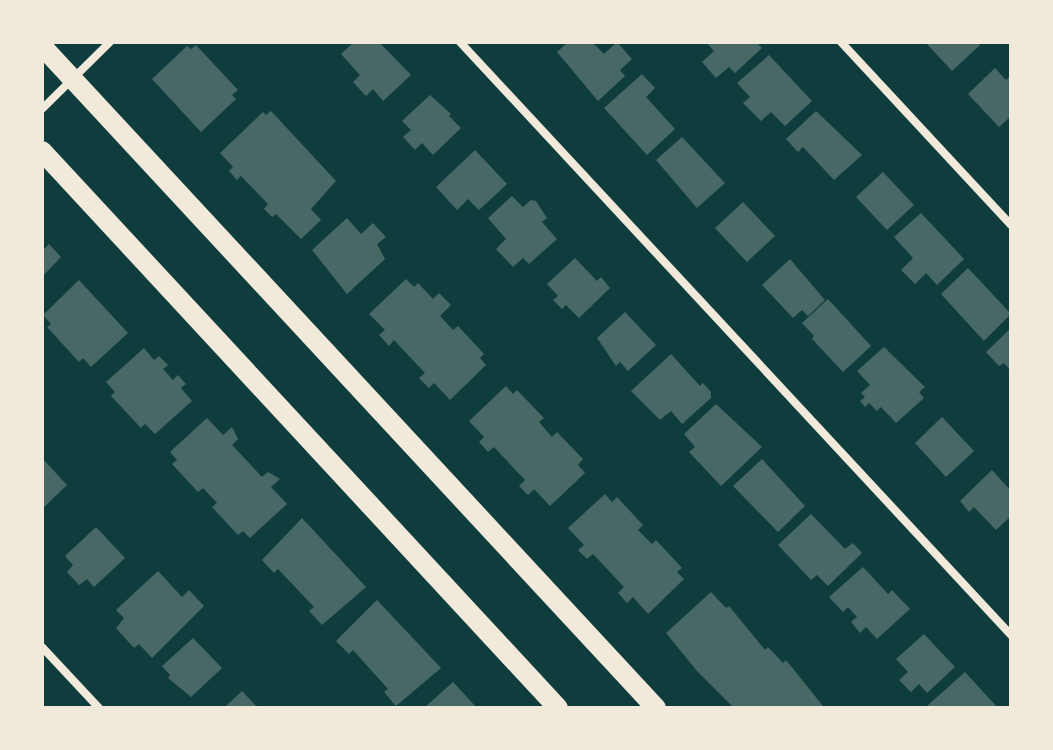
<svg xmlns="http://www.w3.org/2000/svg" width="1053" height="750" font-family="'Fira Sans Condensed',sans-serif">
	<style>
		.building { fill: #486865 }
		.lines { fill: none; stroke-linecap: round; stroke-linejoin: round }
		.minor { stroke: #f1e9da; stroke-width: 8 }
		.primary { stroke: #f1e9da; stroke-width: 20 }
	</style>
	<rect width="100%" height="100%" fill="#0f3d3e"/>
	<!-- building -->
	<path class="building" d="M354,42H379L411,75L383,101L373,89L366,96L353,82L360,75L341,54Z
		M568,42H592L604,54L617,42L632,59L620,70L625,76L598,101L557,52Z
		M706,42H756L762,48L735,73L729,67L716,78L702,62L714,51Z
		M925,42H977L980,45L952,71Z
		M196,45L238,90L232,95L236,99L201,132L152,79L187,46L191,49Z
		M769,55L812,101L785,126L771,112L761,121L743,103L750,97L737,83Z
		M995,68L1006,80L1011,75V116L999,127L968,94Z
		M642,74L655,88L646,97L675,129L647,155L604,108Z
		M430,95L451,114L449,116L461,128L433,155L422,143L415,150L403,137L411,130L402,121Z
		M271,111L336,181L311,209L321,220L301,239L276,214L272,217L264,209L268,204L241,176L237,180L229,171L233,167L220,153L263,112L266,115Z
		M816,111L862,155L834,180L803,147L798,152L786,139Z
		M682,137L725,183L697,208L656,160Z
		M475,150L507,184L479,210L468,199L457,210L436,187Z
		M883,172L914,205L887,230L856,197Z
		M512,196L523,207L531,200L536,201L547,218L542,222L557,239L529,264L523,258L513,267L496,249L506,239L488,218Z
		M743,202L775,236L747,262L715,228Z
		M921,213L964,259L937,285L926,273L915,284L901,270L913,258L894,237Z
		M347,218L361,234L373,223L386,237L377,244L385,259L347,294L312,250Z
		M49,244L61,257L42,277V251Z
		M575,258L597,281L601,277L610,288L579,318L566,305L562,309L553,300L558,296L547,284Z
		M790,259L825,300L808,316L802,310L793,318L762,285Z
		M968,268L1011,314L984,341L941,294Z
		M406,279L414,287L418,283L433,299L439,293L451,305L440,316L453,330L458,326L484,354L480,358L486,365L450,400L434,383L429,388L419,378L425,373L394,340L389,346L379,335L385,330L369,314Z
		M79,280L128,333L91,367L83,358L79,362L47,327L51,324L43,315Z
		M828,299L871,346L843,372L812,339L814,336L802,323Z
		M625,312L656,345L628,371L620,362L616,366L597,338Z
		M1011,328V371L1004,363L999,366L986,352Z
		M884,347L925,387L919,392L924,398L896,423L881,407L877,411L869,403L865,407L860,401L865,397L861,393L870,385L857,371Z
		M144,348L154,360L159,356L168,365L163,369L173,380L178,375L186,384L181,388L192,401L155,434L145,424L141,428L111,396L115,392L106,382Z
		M671,354L700,386L703,383L711,392V398L682,424L671,411L660,420L631,391Z
		M506,386L513,394L517,390L544,418L539,422L552,437L557,432L583,459L578,465L585,473L550,506L534,489L528,495L519,486L525,480L494,447L488,452L479,442L484,437L469,421Z
		M716,404L762,447L721,486L689,452L695,447L684,434Z
		M942,417L974,451L946,477L915,443Z
		M207,418L223,435L232,427L238,439L232,445L262,477L268,472L280,479L271,487L287,504L250,538L243,531L238,535L212,507L217,503L203,488L198,492L172,464L177,460L170,452Z
		M42,458L67,485L42,509Z
		M762,459L805,506L778,532L733,486Z
		M992,470L1011,491V516L996,530L974,507L969,512L960,501Z
		M605,494L612,502L617,497L643,525L638,530L652,544L656,540L682,568L677,572L684,579L648,614L633,597L627,603L618,593L624,587L593,554L587,559L578,550L584,545L568,528Z
		M811,514L845,549L853,543L862,553L828,586L817,575L811,580L778,545Z
		M302,518L366,587L322,625L309,611L314,607L278,569L274,573L262,560Z
		M96,527L125,558L94,587L87,579L79,585L67,572L73,565L65,556Z
		M863,567L888,594L892,590L910,609L877,639L866,627L860,633L851,622L857,617L848,607L843,612L829,597Z
		M158,571L182,597L189,590L204,606L152,658L139,644L134,648L116,628L124,618L116,610Z
		M711,592L726,608L729,606L765,650L768,647L783,663L786,660L823,706L734,708L697,671L666,633Z
		M377,600L441,668L396,706L384,692L388,689L353,650L349,654L336,641Z
		M924,634L955,667L927,693L919,684L911,692L899,680L908,672L896,659Z
		M193,638L222,668L191,697L168,678L170,675L162,666Z
		M965,672L998,708H929L927,706Z
		M453,682L477,708H424Z
		M242,691L258,708H224Z"/>
	<g class="lines">
		<!-- minor -->
		<path class="minor" d="M460,42L1011,635
			M841,42L1011,225
			M42,109L110,42
			M42,647L99,708"/>
		<!-- primary -->
		<path class="primary" d="M42,46L656,708
			M42,151L558,708"/>
	</g>
	<!-- border -->
	<rect width="1053" height="750" fill="none" stroke="#f1e9da" stroke-width="88"/>
</svg>
